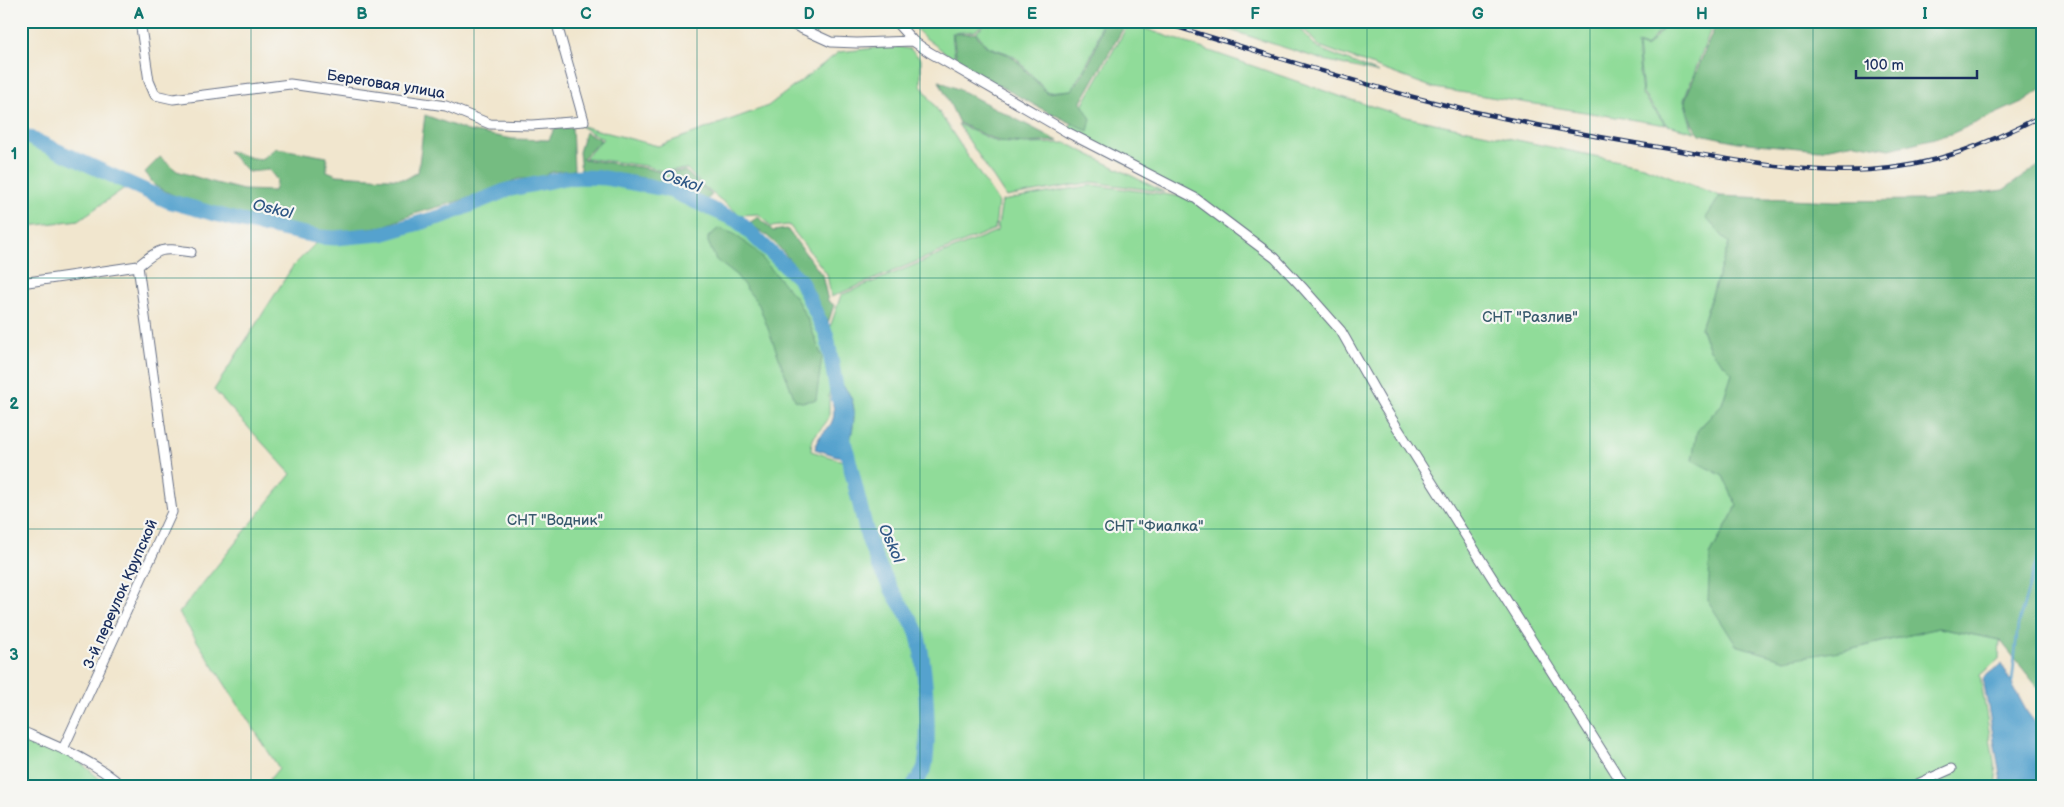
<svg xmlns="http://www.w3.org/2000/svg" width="2064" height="807" font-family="'Balsamiq Sans',sans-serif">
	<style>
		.green { fill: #90dc99; stroke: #56867c }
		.forest { fill: #74bc81; stroke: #487670 }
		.water { fill: #55a2ce; stroke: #386896 }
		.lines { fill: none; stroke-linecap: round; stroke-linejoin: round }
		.stream { stroke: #55a2ce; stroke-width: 2.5 }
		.river { stroke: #55a2ce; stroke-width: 15 }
		.minor-casing { stroke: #666f85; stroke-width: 11 }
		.minor { stroke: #fff; stroke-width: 9 }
		.rail-casing { stroke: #1b2f5e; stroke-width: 4.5 }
		.rail { stroke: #f6f6f2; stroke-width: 2.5; stroke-dasharray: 8; stroke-linecap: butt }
		.grid { fill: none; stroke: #0f766e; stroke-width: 1; stroke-opacity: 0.55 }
		.labels { text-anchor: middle; stroke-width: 4.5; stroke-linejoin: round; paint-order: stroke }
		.street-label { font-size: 15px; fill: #1b2f5e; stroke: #f6f6f2 }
		.park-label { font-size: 15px; fill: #385a6d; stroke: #f6f6f2 }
		.water-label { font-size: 16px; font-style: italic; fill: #2f5785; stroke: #f6f6f2 }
		.neatline { fill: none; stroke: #0f766e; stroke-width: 2 }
		.grid-label { font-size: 16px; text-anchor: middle; font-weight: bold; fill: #0f766e }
	</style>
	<rect width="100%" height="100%" fill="#f6f6f2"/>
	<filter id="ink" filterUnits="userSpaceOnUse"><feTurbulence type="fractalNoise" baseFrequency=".02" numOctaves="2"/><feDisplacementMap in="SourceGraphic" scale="10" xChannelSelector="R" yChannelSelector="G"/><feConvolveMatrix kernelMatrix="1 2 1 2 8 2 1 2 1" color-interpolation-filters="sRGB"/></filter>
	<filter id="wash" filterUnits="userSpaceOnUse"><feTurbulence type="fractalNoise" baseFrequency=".0096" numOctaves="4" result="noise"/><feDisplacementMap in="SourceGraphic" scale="20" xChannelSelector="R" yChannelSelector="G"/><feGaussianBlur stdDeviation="1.12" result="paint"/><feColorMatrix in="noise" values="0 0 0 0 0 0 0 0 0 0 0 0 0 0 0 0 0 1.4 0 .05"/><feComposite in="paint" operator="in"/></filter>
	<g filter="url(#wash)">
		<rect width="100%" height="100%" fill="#f1e6ce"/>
		<!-- green -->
		<path class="green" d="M908,21H986L975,31L952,33L955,60L923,36Z
			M988,21H1101C1098,48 1085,68 1071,90L1047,92L1016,58L1007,53L987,46L976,32Z
			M1202,21H1218L1239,26H1297L1317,48L1379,73L1320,59Z
			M1233,21H1641V26L1660,30L1646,47L1637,44L1642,95L1666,125L1434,88L1319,46L1298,23L1241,24Z
			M1642,21H1714L1684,100L1691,125L1695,132L1667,125L1643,94L1638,45L1646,48L1662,30L1642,25Z
			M1129,23L1342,97L1410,118L1643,166L1720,196L1707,218L1729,243L1701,328L1710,350L1732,373L1722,404L1697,431L1723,476L1737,506L1710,555L1857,648L1938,628L2000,640L1999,659L1980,675L1998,786H913L924,768L926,753L927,717L920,640L914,626L895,596L874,555L845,451L835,379L827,336L841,295L997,231L1002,201L1093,185L1193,198L1067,132Z
			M893,46L910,49L921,59V85L998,202L995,229L831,297L827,274L789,225L771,227L759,214L740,215L703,186L687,169L661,171L647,166L585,158L603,139L578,125L658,146L768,106L839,52Z
			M958,124L997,142L1027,144L1066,143L1164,192L1092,182L1006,197Z
			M21,137L126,187L79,220L21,227Z
			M582,181L604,182L667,193L735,222L797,282L823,335L826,345L832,378L829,394V417C822,432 811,432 811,451L843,461L870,556L891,598L910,627L915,640L923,716L921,753L918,766L906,786H264L279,768L179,613L291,474L214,390L293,266L320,239L335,240L382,237L444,219L507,194Z
			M21,734L67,751L108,786H21Z"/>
		<!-- forest -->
		<path class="forest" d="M1102,21H1110L1124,27L1081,102L1091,119L1088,131L1038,107L957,62L953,34L975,33L987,47L1007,54L1015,59L1047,93L1072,90C1087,69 1099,48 1102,21Z
			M1717,21H2043V88L2024,101L1951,134L1890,149L1855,143L1819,150L1738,142L1700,134L1692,124L1685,100Z
			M939,81L960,90L1058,141L1027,143L998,141L959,123Z
			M425,115L468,131L513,139L549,140L554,129L572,127L574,170C562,172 549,169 540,179H518L469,198L414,214L384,226L338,232L321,231L240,215L175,196L155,186L145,172L160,157L177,171L212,182L243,190L274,191L277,180L269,170L248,172L228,151L260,160L276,148L327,157V171L337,175L406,179L418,172Z
			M585,132L601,140L582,159L646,168L660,172L685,171L712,195L705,201C683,182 610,170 581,172L579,152Z
			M2043,163V694L2000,640L1938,628L1857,648L1785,660L1736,645L1708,601L1710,555L1737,506L1723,476L1692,460L1697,431L1722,404L1732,373L1710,350L1701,328L1729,243L1706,218L1720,196L1835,201L1926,200L2003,190Z
			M758,217L773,231L787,229L822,275L828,301L834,305L827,326C814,297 797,265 774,242C767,235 757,229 749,223Z
			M719,228L734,234L755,250L796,298L809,322L822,357L816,400L801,402L795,400L759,305L736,275L716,260L708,242V237Z"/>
		<!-- water -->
		<path class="water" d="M835,379C865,400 852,427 847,456H837L815,449C817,433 829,432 833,419C835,412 833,406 832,399C832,392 834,386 835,379Z
			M2001,664L2027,712L2043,733V786H2002L1983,678Z"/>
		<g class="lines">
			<!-- stream -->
			<path class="stream" d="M2012,683L2018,625L2043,538"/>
			<!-- river -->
			<path class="river" d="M21,134L168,201L237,220L320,237L335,238L381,234L443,216L507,190L565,178L583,177L605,178L669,190L738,221L800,280L827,336L838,398
				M843,436L868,538C875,559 885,579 896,597C902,607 909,616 914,626C926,649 930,740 925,766C923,773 917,780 913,786"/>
		</g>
	</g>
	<g filter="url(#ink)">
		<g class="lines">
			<!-- minor casing -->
			<g class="minor-casing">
				<path id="minor" d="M140,21L149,81L155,95L173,99L290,84L446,106L490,124L532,125L584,121L556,21
					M785,21L831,42L857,43L913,41
					M895,21L913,41L929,52L1067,132L1195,198L1275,258L1302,287L1341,331L1383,405L1624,786
					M21,283L138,266C161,247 162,248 191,252
					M21,731C56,746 93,760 122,786
					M63,749L172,512L138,266
					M1913,786L1951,769"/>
			</g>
			<!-- minor -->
			<use href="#minor" class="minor"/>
			<!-- rail casing -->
			<g class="rail-casing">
				<path id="rail" d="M1157,21C1245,47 1333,76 1421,99C1503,120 1586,135 1669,149C1735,160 1802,174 1869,170C1932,167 1988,144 2043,115"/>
			</g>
			<!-- rail -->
			<use href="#rail" class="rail"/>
		</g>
	</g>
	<!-- grid -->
	<path class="grid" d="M251,21V786M474,21V786M697,21V786M920,21V786M1144,21V786M1367,21V786M1590,21V786M1813,21V786M21,278H2043M21,529H2043"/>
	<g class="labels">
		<!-- street labels -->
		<g class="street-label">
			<text transform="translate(386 84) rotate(9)" y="5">Береговая улица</text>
			<text transform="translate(120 594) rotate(-66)" y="5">3-й переулок Крупской</text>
		</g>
		<!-- park labels -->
		<g class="park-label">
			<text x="1530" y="322">СНТ "Разлив"</text>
			<text x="555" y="525">СНТ "Водник"</text>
			<text x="1154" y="531">СНТ "Фиалка"</text>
		</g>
		<!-- water labels -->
		<g class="water-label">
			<text transform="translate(682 180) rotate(19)" y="6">Oskol</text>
			<text transform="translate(273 208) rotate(13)" y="6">Oskol</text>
			<text transform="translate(892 543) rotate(66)" y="6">Oskol</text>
		</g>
	</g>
	<!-- margin -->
	<rect width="2064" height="807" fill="none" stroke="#f6f6f2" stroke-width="55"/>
	<!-- scale -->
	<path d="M1856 70v8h121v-8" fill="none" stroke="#1b2f5e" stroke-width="2.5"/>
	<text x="1864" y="70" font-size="15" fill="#1b2f5e" stroke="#f6f6f2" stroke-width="4" paint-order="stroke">100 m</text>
	<rect x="28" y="28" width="2008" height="752" class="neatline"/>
	<g class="grid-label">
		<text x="139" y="19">A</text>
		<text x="362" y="19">B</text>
		<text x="586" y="19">C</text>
		<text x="809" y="19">D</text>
		<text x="1032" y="19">E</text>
		<text x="1255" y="19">F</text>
		<text x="1478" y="19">G</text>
		<text x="1702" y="19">H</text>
		<text x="1925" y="19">I</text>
		<text x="14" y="159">1</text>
		<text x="14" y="409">2</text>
		<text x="14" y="660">3</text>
	</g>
</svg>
